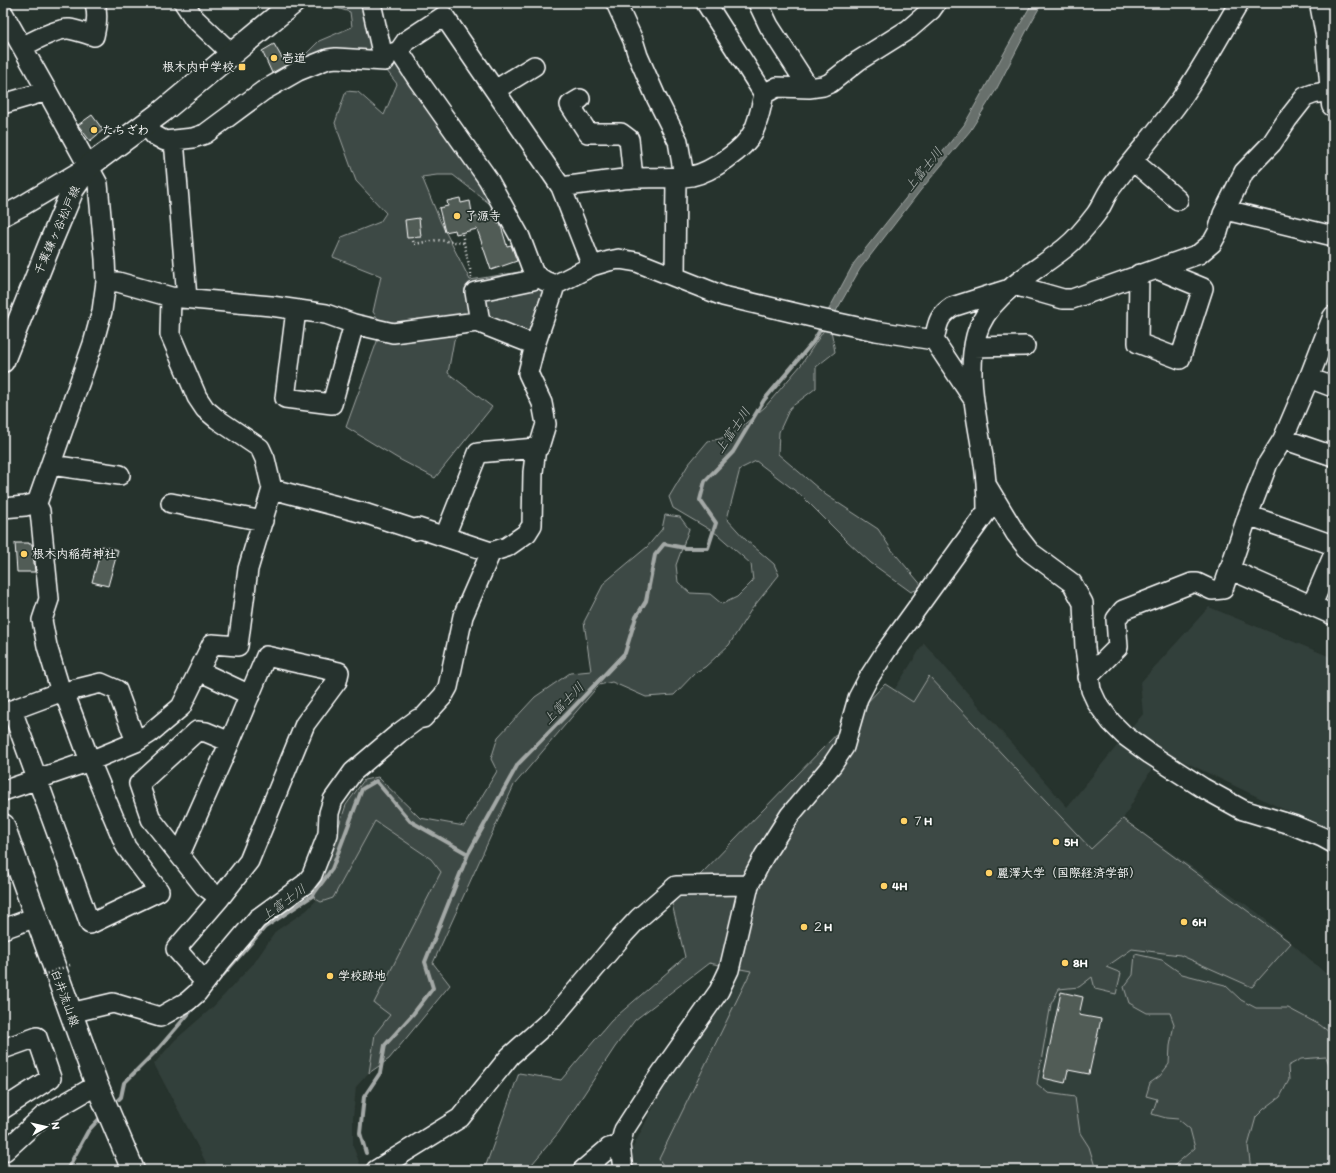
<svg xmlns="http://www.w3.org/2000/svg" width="1336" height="1173" font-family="Itim,'Klee One',sans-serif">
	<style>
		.built { fill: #333f3a }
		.green { fill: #3e4944; stroke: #9ea4a2 }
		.water { fill: #67706c; stroke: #a4a9a7 }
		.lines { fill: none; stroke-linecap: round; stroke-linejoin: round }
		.stream { stroke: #a4a9a7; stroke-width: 4 }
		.building { fill: #515c57; stroke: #fff }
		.minor-casing { stroke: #fff; stroke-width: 22 }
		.major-casing { stroke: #fff; stroke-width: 25 }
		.path { stroke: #fff; stroke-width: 2.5; stroke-dasharray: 1 3; stroke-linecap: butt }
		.minor { stroke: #26332d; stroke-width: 19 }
		.major { stroke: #26332d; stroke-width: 22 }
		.path-bridge { stroke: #fff; stroke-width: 2.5; stroke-dasharray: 1 3; stroke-linecap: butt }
		.poi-dot { fill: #ffd166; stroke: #26332d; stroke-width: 1.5 }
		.labels { text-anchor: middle; stroke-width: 3.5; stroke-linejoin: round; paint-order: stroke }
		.poi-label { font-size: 12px; font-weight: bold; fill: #fff; stroke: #26332d; text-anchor: start }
		.street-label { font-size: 12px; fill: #fff; stroke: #26332d }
		.water-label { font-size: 13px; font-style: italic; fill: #b3b8b6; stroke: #26332d }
	</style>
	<rect width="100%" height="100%" fill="#26332d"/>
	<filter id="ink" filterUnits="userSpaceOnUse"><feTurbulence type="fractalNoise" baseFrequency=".025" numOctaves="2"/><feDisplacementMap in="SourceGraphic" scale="8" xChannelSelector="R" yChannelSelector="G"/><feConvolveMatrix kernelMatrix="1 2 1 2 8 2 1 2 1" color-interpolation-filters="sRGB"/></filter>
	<g filter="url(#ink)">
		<!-- built -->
		<path class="built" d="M1209,607L1333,658V833L1162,751L1123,819L1258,913L1333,980V1170H636L631,1151L750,917L924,643L1067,807L1143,714L1140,683Z
			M369,797L454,858L421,989L374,1043L373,1068L356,1087L353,1118V1146L362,1170H210L154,1064L175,1040L213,1007L254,963L276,931L307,910L325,891Z"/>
		<!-- green -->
		<path class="green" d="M320,3H366L398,63L499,211L453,175H437L422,177L441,223L470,280L519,272L546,293L530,338L476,312L454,340L448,373L492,407L435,478L397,458L346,427L383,325L373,312L381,276L333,257L342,237L380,222L386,213L356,181L335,123L346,91L358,92L384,115L397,84L387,71L347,66L312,72L306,54L319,41L352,27L350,12Z
			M826,327L831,330L835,352L816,367V388L790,408L779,432L778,454L826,495L878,529L891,549L923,587L911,592L871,563L846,540L802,496L756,461L740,469L727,519L746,540L774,564L779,575L751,610L729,645L705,667L696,672L674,695L646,697L612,682L599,685L514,785L433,963L450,985L389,1059L369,1073L375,1034L390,1015L374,1003L441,872L431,859L375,821L333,898L321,902L314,898L346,805L364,780L378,777L420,818L464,826L497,771L491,759L498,737L535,697L570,673L591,671L584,622L604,583L647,547L662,529L665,515L680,517L689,529L676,565L678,582L690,593L710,594L722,604L737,597L753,581L751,564L717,534L673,508L669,497L688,465L708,441L719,439L734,433L765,407L801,365Z
			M929,676L1091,849L1123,819L1291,943L1252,987L1180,955L1132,949L1106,967L1121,973L1116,994L1095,989L1092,977L1079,987L1059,989L1051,1004L1037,1084L1048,1093L1075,1097L1080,1133L1089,1147L1096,1170H666L659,1159L751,971L709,963L635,1020L615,1047L559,1132L527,1170H457L486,1165L519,1073L561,1080L611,1021L685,957L672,904L885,684L913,702Z
			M1135,954L1162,960L1182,974L1225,985L1241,1000L1256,1008H1288L1320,1025L1333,1035V1074L1326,1057L1301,1059L1288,1066L1289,1080L1280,1097L1264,1109L1256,1117L1248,1146L1251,1170H1169L1195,1148L1190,1129L1178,1119L1166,1118L1152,1114L1157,1099L1146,1096L1150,1083L1160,1076L1169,1064L1170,1046L1174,1024L1170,1013H1147L1129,1003L1124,987L1133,975Z"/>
		<!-- water -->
		<path class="water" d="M1032,3H1042L1028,28L996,90L970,131L920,191L860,269L835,313L828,311L854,263L964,125Z"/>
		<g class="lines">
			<!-- stream -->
			<path class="stream" d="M223,975L265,927L312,896L332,869L362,789L376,781L410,821L468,854L518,764L570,711L625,653L636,617L646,601L655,555L664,544L685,548H708L716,523L700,500L705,481L733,452L764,400L813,342L823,325
				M119,1099L121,1097L124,1083L159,1048L196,1005
				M366,1153L360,1133L364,1097L380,1073L385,1045L413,1014L433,988L425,962L468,854
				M67,1170L88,1131L98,1120"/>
		</g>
		<!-- building -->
		<path class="building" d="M274,44L286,65L272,73L262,51Z
			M92,115L103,130L90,141L78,125Z
			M460,198L461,203L470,201L473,218L493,211L498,224L500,223L501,226L507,246L511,245L517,261L491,270L477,229L456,234L455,230L445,232L439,208L448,206L447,201Z
			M419,218L421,237L407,238L405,220Z
			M15,543H29V544H32L35,572H17Z
			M102,546L118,550L108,586L92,582Z
			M1061,992L1083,997L1079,1015L1101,1019L1089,1074L1068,1070L1065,1083L1043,1078Z"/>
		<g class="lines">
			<!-- minor casing -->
			<g class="minor-casing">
				<path id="minor" d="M184,3L194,18L232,54
					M371,3L381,48L387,55
					M616,3L633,40L638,56L656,97L678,141L684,176
					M706,3L764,94
					M758,3L769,26L809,88
					M3,13L47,91L98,184L105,259L106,282L102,311L93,344L37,503L25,506L3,508
					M22,47C33,41 57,28 69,29C77,30 86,34 94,36C97,24 98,14 95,3
					M399,51L418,80L488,179L520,237L534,274L545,281L555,285L592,266L609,261L619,259L637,262L723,296L820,319L876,331L934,340L974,400
					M495,90L534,66
					M580,99L570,105L588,133H621L629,139L633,178
					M3,104L47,91
					M146,124L154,135L165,141L193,138L205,134L263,91L298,71L328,59L336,58L385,61L387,55L399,51L406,41L444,16L561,187L592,266
					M174,140L187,298
					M1133,161L1178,200
					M561,187C585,184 610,180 634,178C653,177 673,179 692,176C711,172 744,150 753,132C759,120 761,107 764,94L777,87L809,88L823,86L830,83L858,61L909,29L931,10L936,3
					M1227,207L1234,212L1333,236
					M3,216L22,206L89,166
					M1139,274L1138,343L1180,359L1203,288L1157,269
					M675,277L676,177
					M106,282H118L171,297L271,306L326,314L354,324L393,333L477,322L535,345
					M1014,285L1063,299H1072L1199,254L1212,243L1218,232L1223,214L1244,172L1272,143L1287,120L1305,97L1313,94L1331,91
					M296,310L285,398L332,404L354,324
					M477,322L479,316L475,292L533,280L537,276
					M934,340C938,324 937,317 952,307L1006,290
					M974,347L1025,346
					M1309,378L1333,387
					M1283,439L1333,456
					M536,448L539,447L546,424L542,403L528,373L535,345L553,292L555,285
					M51,465L120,475
					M987,486L1016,534L1030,552L1072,583L1083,603L1085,648L1091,690L1097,703L1111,722L1124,735L1150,754L1203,788L1243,810L1293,825L1322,837L1333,843
					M272,489L367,514L416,530L418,528L491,552L507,547L527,533L532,525L533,472L536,448L478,453L445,536
					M36,503L40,511L49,599L42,620L47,646L61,692
					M171,503L263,521
					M1248,515L1333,545
					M1229,569L1333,615
					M1312,605L1333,556
					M199,671L250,695
					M1088,677L1118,647L1116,619L1123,610L1192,583H1197L1212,590L1223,589L1248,515L1268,463L1283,439L1309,378L1333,316
					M64,692L90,761L126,847L159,891L90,924L12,710L55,694L64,692L101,683L117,690L136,742
					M3,791L90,761L136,742L150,733L181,707L212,644L238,646L248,569L272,489L265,459L260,448L217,419L205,409L197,397L170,334L171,297
					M180,854L230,742L266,656L339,672L337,681L305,724L249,861L220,898L176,949L205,982
					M220,898L204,886L151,819L139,784L197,731L206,732L230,742
					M3,929L36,917
					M70,1013L113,1003L160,1017L188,1001L197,993L220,963L257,919L305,884L312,875L328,834L329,813L333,800L353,772L399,733L418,719L423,718L443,696L448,687L463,616L491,552
					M3,1049L37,1037L51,1078L3,1109
					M3,1152L6,1150L43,1116L97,1085
					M376,1170L460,1118L510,1056L553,1018L624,934L639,918L676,886L749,885
					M583,1170L609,1148L620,1145
					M623,1170L620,1145L624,1130L655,1082L719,991L729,970L749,885L764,856L790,815L832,765L844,747L858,698L868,679L886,651L987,511C987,493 986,475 983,457C977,418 966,375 976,336C987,295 1034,273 1065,248C1076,239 1087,226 1096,214C1102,206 1105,196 1111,188C1133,158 1159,130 1181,99C1202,69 1220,35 1239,3"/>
			</g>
			<!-- major casing -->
			<g class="major-casing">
				<path id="major" d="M1321,3L1327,35L1333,105
					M3,361L49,246L73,189L89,166L163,111L293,3
					M3,825L97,1085L133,1170"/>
			</g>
			<!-- path -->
			<path class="path" d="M462,234L472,278
				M413,241L414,244L437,240L464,243"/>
			<!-- minor -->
			<use href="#minor" class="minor"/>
			<!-- major -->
			<use href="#major" class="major"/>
			<!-- path-bridge -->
			<path class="path-bridge" d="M43,975L70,965"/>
		</g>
	</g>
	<!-- markers -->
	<g class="poi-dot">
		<circle cx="274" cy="58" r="4"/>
		<rect x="238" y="63" width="8" height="8" rx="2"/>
		<circle cx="94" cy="130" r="4"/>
		<circle cx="457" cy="216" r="4"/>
		<circle cx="24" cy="554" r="4"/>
		<circle cx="904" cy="821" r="4"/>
		<circle cx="1056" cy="842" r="4"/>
		<circle cx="989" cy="873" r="4"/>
		<circle cx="884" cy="886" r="4"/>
		<circle cx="1184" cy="922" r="4"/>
		<circle cx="804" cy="927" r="4"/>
		<circle cx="1065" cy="963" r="4"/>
		<circle cx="330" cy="976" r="4"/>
	</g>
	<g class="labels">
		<!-- poi labels -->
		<g class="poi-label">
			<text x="282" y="62">壱道</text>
			<text x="234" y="71" text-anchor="end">根木内中学校</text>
			<text x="102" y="134">たちざわ</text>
			<text x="465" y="220">了源寺</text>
			<text x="32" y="558">根木内稲荷神社</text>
			<text x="912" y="825">７H</text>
			<text x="1064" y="846">5H</text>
			<text x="997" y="877">麗澤大学（国際経済学部）</text>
			<text x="892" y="890">4H</text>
			<text x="1192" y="926">6H</text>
			<text x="812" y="931">２H</text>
			<text x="1073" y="967">8H</text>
			<text x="338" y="980">学校跡地</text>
		</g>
		<!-- street labels -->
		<g class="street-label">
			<text transform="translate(57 230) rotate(-66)" y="4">千葉鎌ヶ谷松戸線</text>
			<text transform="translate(65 998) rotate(70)" y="4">白井流山線</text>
		</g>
		<!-- water labels -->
		<g class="water-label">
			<text transform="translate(923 169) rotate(-51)" y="5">上富士川</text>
			<text transform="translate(732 430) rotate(-56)" y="5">上富士川</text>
			<text transform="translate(563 703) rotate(-46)" y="5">上富士川</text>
			<text transform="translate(283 902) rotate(-36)" y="5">上富士川</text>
		</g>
	</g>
	<!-- margin -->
	<rect width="1336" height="1173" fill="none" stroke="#26332d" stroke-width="16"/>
	<rect x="8" y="8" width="1320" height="1157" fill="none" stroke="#fff" stroke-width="1.5" filter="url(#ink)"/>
	<!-- north arrow -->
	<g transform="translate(46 1127) rotate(82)" stroke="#26332d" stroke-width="3" paint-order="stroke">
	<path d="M0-3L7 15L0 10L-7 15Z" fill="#ffffff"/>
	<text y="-6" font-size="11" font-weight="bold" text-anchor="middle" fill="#ffffff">N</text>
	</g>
</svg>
